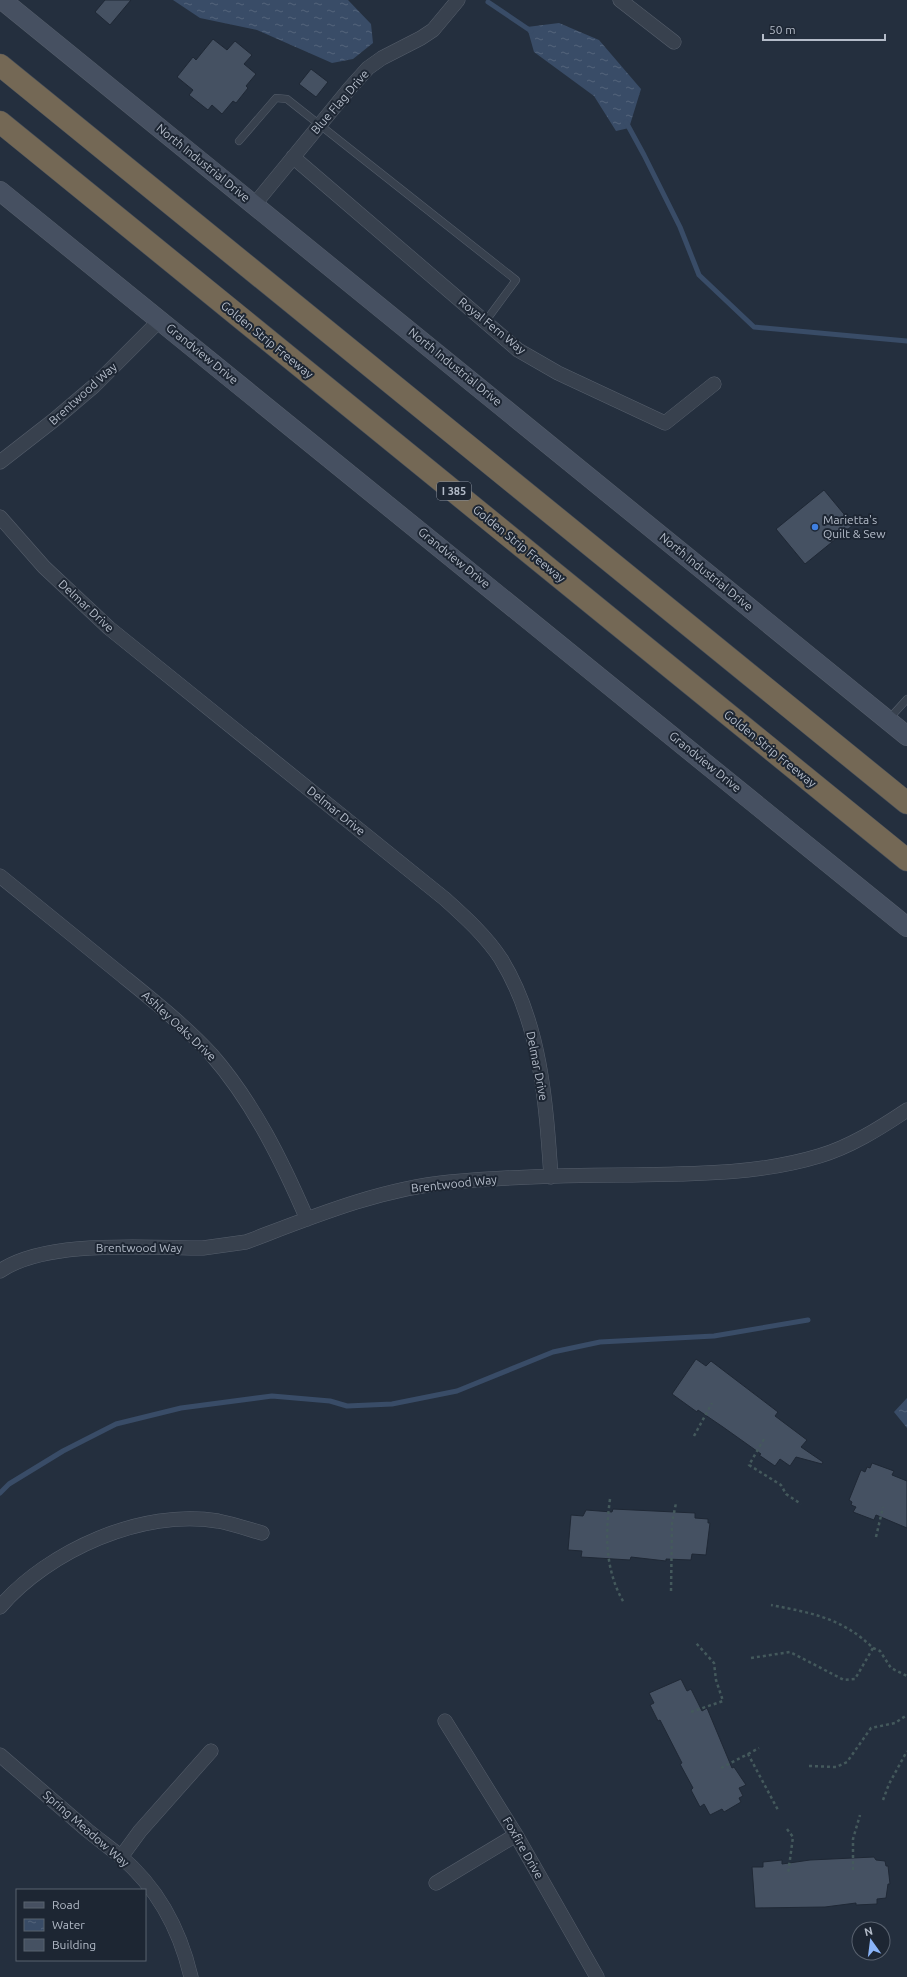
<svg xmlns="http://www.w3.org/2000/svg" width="907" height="1977" font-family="Ubuntu,sans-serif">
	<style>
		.water { fill: url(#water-ripples) }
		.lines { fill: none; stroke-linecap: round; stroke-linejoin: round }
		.stream { stroke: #394c67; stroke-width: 5 }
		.building { fill: #455162; stroke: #1f2835 }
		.lane-casing { stroke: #565f6c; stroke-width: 8 }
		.street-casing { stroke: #565f6c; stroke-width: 15 }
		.secondary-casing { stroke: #565f6c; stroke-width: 20 }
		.highway-casing { stroke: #434c59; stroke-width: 23 }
		.path { stroke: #44595c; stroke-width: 2.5; stroke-dasharray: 3 3; stroke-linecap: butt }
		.lane { stroke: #38414e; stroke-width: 7 }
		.street { stroke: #38414e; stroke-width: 14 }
		.secondary { stroke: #465061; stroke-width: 19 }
		.highway { stroke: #746855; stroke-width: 22 }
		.shop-dot { fill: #3f7fe0; stroke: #1d2633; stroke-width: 1.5 }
		.labels { text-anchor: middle; stroke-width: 4; stroke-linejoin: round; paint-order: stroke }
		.shield { fill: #1d2633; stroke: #878f9c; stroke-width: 1 }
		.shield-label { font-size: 11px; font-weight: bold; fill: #b4bcc9 }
		.street-label { font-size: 12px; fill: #b4bcc9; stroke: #1d2633 }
		.poi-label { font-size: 12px; fill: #b4bcc9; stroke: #1d2633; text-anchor: start }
	</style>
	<defs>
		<pattern id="water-ripples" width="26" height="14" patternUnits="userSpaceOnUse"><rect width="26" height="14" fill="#394c67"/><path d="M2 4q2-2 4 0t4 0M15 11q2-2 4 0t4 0" fill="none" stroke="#53647b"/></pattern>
	</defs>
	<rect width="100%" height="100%" fill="#242f3e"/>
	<!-- water -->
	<path class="water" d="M173,0H348L371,24L373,43L353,59L332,63L257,30L200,18Z
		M559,23L599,40L641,89L629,128L616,131L594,96L534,52L527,27Z
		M907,1398V1428L894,1412Z"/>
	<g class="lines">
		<!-- stream -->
		<path class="stream" d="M488,2L531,31
			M626,122L644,155L680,227L699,275L754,327L907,341
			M0,1493L9,1484L63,1451L116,1424L181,1408L272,1396L330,1401L347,1406L392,1404L457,1391L553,1352L600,1342L714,1336L808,1320"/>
	</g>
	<!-- building -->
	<path class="building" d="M105,0H131L110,25L95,12Z
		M213,39L227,50L235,41L252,55L244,64L256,74L246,86L248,88L236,103L233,101L222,114L212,105L208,110L189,95L193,90L177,77L193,57L196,60Z
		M311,69L328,82L316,97L299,84Z
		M824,490L853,525L805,564L776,529Z
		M696,1359L706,1366L711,1361L778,1412L775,1416L807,1440L801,1447L823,1462L822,1464L796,1457L790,1466L780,1459L775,1466L759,1455L761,1454L723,1427L698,1410L697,1412L672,1394Z
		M872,1463L894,1471L892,1475L907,1481V1528L876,1515L874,1520L853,1512L856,1507L851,1505L852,1502L849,1500L861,1470L865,1472L867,1467L870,1468Z
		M613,1509L695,1513V1518L708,1519V1523H710L706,1555L692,1554L691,1560L666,1559V1561L631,1557L630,1560L581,1557L582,1551L568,1550L571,1515L583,1516L586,1510L612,1512Z
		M681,1679L687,1691L691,1689L702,1711L707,1708L732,1768L734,1767L746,1785L739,1788L743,1796L739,1798L741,1802L724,1812L722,1809L710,1815L704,1804L700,1807L691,1790L693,1788L680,1764L682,1763L660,1720L658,1721L650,1705L654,1703L649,1693Z
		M874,1857L876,1860L885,1861L886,1866H888L890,1884H888L886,1898L877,1899V1904L856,1905V1903L825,1907L755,1908L752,1867H763V1862L782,1860V1864L810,1860Z"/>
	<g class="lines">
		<!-- lane casing -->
		<g class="lane-casing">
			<path id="lane" d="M239,141L276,98L287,99L516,280L485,322
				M888,720L907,699"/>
		</g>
		<!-- street casing -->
		<g class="street-casing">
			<path id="street" d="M620,0L674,42
				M293,157L518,350L558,373L665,423L714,384
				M254,205L350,88L368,68L382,58L421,38L433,30L458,0
				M0,462L54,420L94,386L160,320
				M0,517L44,567L109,628L445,899C465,917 486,936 501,959C541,1024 546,1103 551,1177
				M0,876C39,908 79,940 118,972C150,998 183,1024 211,1054C253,1102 282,1161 307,1219
				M0,1271C47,1239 147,1248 203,1248L246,1242C312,1217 379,1189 450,1182C508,1177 567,1175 625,1175C690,1174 756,1175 819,1156C850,1147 880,1128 907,1110
				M0,1607C48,1551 143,1508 218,1521C233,1524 248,1529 262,1533
				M445,1721L516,1835L597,1977
				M0,1755C29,1780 58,1805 87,1830C98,1839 109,1847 120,1856C158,1888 180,1930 191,1977
				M121,1857L140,1831L211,1751
				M436,1883L516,1835"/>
		</g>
		<!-- secondary casing -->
		<g class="secondary-casing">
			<path id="secondary" d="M2,0L907,736
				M0,191L907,927"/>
		</g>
		<!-- highway casing -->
		<g class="highway-casing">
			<path id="highway" d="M0,65L907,803
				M0,122L907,860"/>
		</g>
		<!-- path -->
		<path class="path" d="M694,1436L712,1403
			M764,1439L749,1465L781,1485L786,1494L801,1504
			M610,1499C605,1536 605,1570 624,1603
			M876,1537L883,1507
			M671,1591L672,1523L676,1503
			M873,1648L880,1651L891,1668L907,1676
			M751,1658L790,1652L844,1680L855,1679L873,1648C842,1618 812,1613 771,1605
			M691,1712L723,1701L716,1680L714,1663L696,1643
			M748,1754L759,1748
			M809,1766L836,1767L847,1762L871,1728L895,1723L907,1715
			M721,1768L748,1754L778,1810
			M883,1800L889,1784L907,1751
			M787,1829L793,1837L788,1874
			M853,1870V1839L860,1815"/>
		<!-- lane -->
		<use href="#lane" class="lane"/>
		<!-- street -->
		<use href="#street" class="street"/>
		<!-- secondary -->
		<use href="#secondary" class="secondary"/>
		<!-- highway -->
		<use href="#highway" class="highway"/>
	</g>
	<!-- markers -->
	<circle class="shop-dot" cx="815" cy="527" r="4"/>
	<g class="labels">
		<!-- shield labels -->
		<rect class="shield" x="437" y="482" width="34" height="18" rx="3"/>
		<g class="shield-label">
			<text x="454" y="495">I 385</text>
		</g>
		<!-- street labels -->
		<g class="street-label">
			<text transform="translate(340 102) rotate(-49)" y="4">Blue Flag Drive</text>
			<text transform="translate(203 163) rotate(39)" y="4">North Industrial Drive</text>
			<text transform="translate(492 326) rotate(39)" y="4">Royal Fern Way</text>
			<text transform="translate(267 340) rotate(39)" y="4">Golden Strip Freeway</text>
			<text transform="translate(202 354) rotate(39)" y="4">Grandview Drive</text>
			<text transform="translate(455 367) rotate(39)" y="4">North Industrial Drive</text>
			<text transform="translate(83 394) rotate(-42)" y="4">Brentwood Way</text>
			<text transform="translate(519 544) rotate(39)" y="4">Golden Strip Freeway</text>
			<text transform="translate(454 558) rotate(39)" y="4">Grandview Drive</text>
			<text transform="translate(706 572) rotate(39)" y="4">North Industrial Drive</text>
			<text transform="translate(86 606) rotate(43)" y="4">Delmar Drive</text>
			<text transform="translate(770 749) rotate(39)" y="4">Golden Strip Freeway</text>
			<text transform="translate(705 762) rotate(39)" y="4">Grandview Drive</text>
			<text transform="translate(336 811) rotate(39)" y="4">Delmar Drive</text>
			<text transform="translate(179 1026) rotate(43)" y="4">Ashley Oaks Drive</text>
			<text transform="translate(537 1066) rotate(79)" y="4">Delmar Drive</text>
			<text transform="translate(454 1184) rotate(-6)" y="4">Brentwood Way</text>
			<text x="139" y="1252">Brentwood Way</text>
			<text transform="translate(86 1829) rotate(41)" y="4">Spring Meadow Way</text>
			<text transform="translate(523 1848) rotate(60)" y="4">Foxfire Drive</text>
		</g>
		<!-- poi labels -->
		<g class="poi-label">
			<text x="823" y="524">Marietta's<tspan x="823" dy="14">Quilt &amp; Sew</tspan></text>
		</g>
	</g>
	<!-- legend -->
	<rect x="16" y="1889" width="130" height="72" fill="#1d2633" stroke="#59626f"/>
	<rect x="24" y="1902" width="20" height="6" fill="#465061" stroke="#59626f"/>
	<text x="52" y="1909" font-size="12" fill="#b4bcc9">Road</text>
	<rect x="24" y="1919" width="20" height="12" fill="url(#water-ripples)" stroke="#59626f"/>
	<text x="52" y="1929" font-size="12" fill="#b4bcc9">Water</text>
	<rect x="24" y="1939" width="20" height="12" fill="#455162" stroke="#59626f"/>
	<text x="52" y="1949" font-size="12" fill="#b4bcc9">Building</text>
	<!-- north arrow -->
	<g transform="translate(871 1941) rotate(346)"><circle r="19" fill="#1d2633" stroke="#59626f"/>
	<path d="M0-3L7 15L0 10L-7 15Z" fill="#8ab4f8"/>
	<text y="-6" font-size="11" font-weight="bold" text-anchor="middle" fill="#b4bcc9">N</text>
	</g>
	<!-- scale -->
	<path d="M763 34v6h122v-6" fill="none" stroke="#b4bcc9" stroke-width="2"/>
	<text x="769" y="34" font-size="12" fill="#b4bcc9" stroke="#1d2633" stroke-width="3" paint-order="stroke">50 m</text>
</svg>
